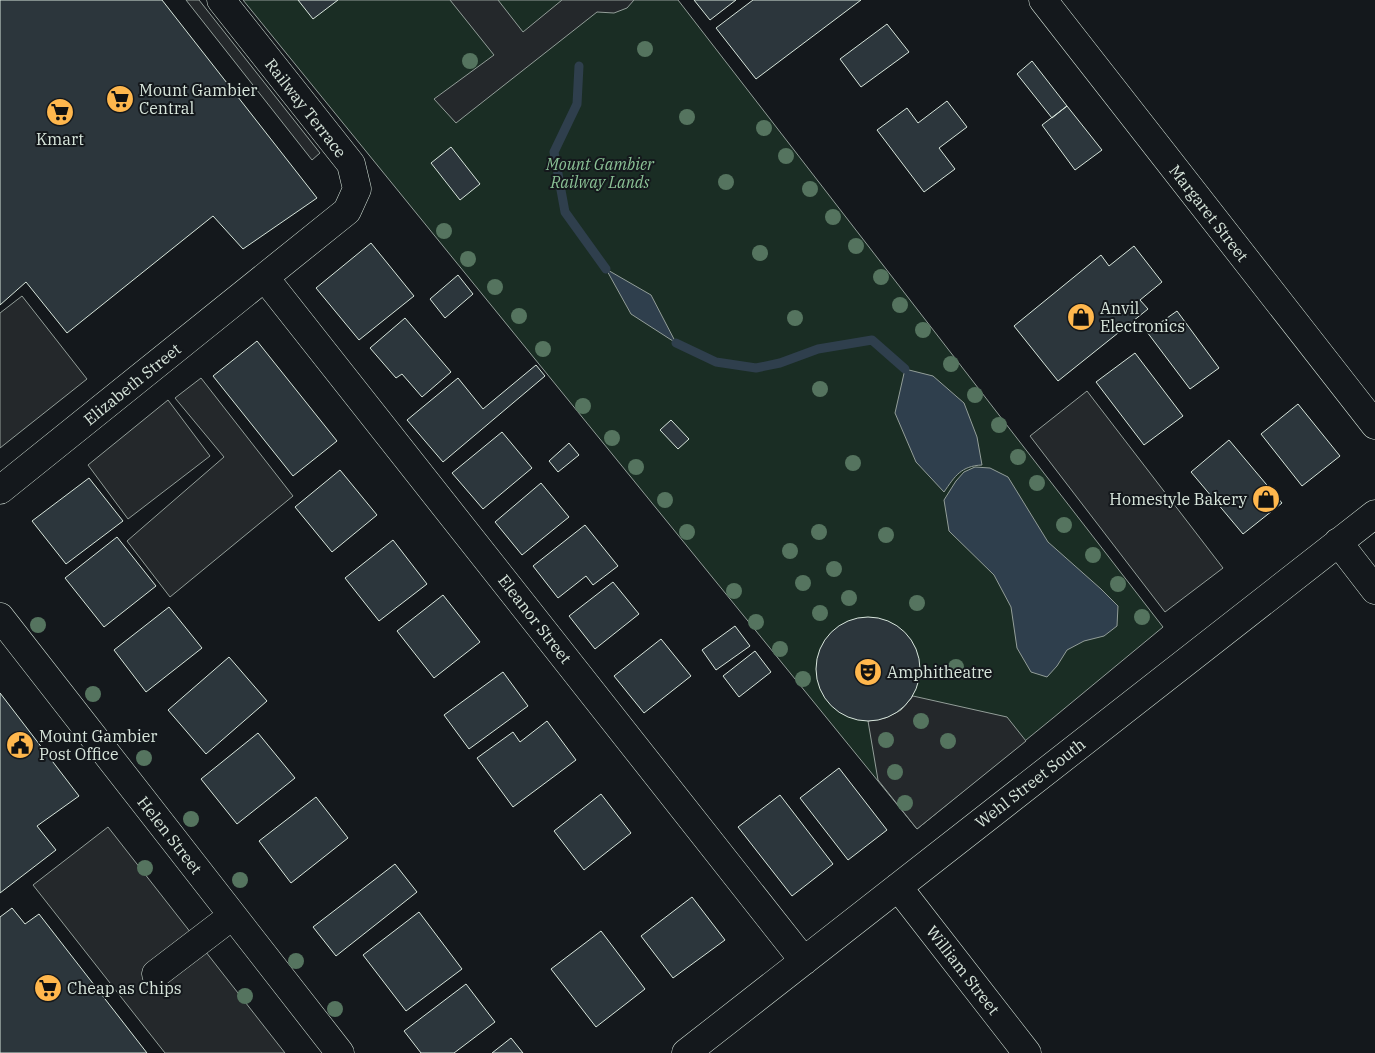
<svg xmlns="http://www.w3.org/2000/svg" width="1375" height="1053" font-family="'IBM Plex Serif',serif">
	<style>
		.green { fill: #1a2d24; stroke: #939e99 }
		.parking { fill: #24282b; stroke: #939e99 }
		.water { fill: #2f3f4d; stroke: #939e99 }
		.lines { fill: none; stroke-linecap: round; stroke-linejoin: round }
		.stream { stroke: #2f3f4d; stroke-width: 9 }
		.building { fill: #2c363c; stroke: #d8e6dc }
		.minor-casing { stroke: #d8e6dc; stroke-width: 29 }
		.minor { stroke: #14181c; stroke-width: 28 }
		.tree { fill: #55745f }
		.labels { text-anchor: middle; stroke-width: 4; stroke-linejoin: round; paint-order: stroke }
		.poi-label { font-size: 16px; fill: #d8e6dc; stroke: #14181c; text-anchor: start }
		.street-label { font-size: 16px; fill: #d8e6dc; stroke: #14181c }
		.park-label { font-size: 16px; font-style: italic; fill: #8ac095; stroke: #14181c }
	</style>
	<rect width="100%" height="100%" fill="#14181c"/>
	<!-- green -->
	<path class="green" d="M243,0H678L1163,627L1053,718L917,829Z"/>
	<!-- parking -->
	<path class="parking" d="M186,0H199L320,153L312,160Z
		M450,0H498L523,32L562,0H634L627,8L614,13L597,12L456,123L434,99L494,55Z
		M22,296L87,379L0,448V313Z
		M201,378L293,496L170,597L127,541L224,457L175,398Z
		M1087,391L1223,568L1165,612L1030,436Z
		M168,400L210,456L128,519L88,465Z
		M913,696L1007,717L1026,741L917,829L878,780L868,721L885,718L901,710Z
		M108,827L285,1053H165L33,885Z"/>
	<!-- water -->
	<path class="water" d="M606,269L651,295L676,343L631,314Z
		M905,369L933,376L964,403L977,437L982,465C961,466 955,476 944,492L916,462L895,413Z
		M975,467L990,468L1008,477L1048,542L1101,589L1118,606L1117,626L1104,636L1084,641L1067,650L1057,666L1047,677L1031,672L1017,648L1011,607L994,575L949,531L944,500L956,481L964,472Z"/>
	<g class="lines">
		<!-- stream -->
		<path class="stream" d="M579,66L577,104L554,152L565,212L606,269
			M676,343L716,362L756,368L780,363L818,349L872,340L905,369"/>
	</g>
	<!-- building -->
	<path class="building" d="M0,0H162L317,198L243,249L213,216L67,333L26,282L0,305Z
		M298,0H338L313,19Z
		M694,0H736L710,20Z
		M753,0H861L756,79L716,28Z
		M887,24L909,52L861,87L840,59Z
		M1032,61L1067,106L1052,118L1017,74Z
		M947,101L967,127L939,148L955,169L924,192L877,130L907,108L918,123Z
		M1067,106L1102,150L1075,170L1042,125Z
		M451,147L480,184L460,200L431,163Z
		M371,243L414,296L359,340L316,288Z
		M1134,246L1162,282L1140,300L1148,309L1058,381L1014,326L1101,255L1109,266Z
		M458,275L473,294L445,318L430,299Z
		M1177,311L1219,368L1190,389L1147,332Z
		M405,318L451,372L422,397L402,374L396,378L370,348Z
		M257,341L337,441L293,476L213,376Z
		M1135,353L1183,416L1144,445L1096,382Z
		M536,365L545,376L443,462L407,420L458,378L483,409Z
		M1298,404L1340,456L1302,486L1261,434Z
		M671,420L689,439L678,449L660,430Z
		M502,432L532,468L483,509L452,473Z
		M1229,440L1282,503L1243,534L1191,472Z
		M569,443L579,455L558,472L549,461Z
		M340,470L377,515L332,552L295,507Z
		M89,478L123,521L66,564L32,521Z
		M541,483L569,517L522,555L495,522Z
		M585,525L618,566L593,585L586,576L558,598L533,566Z
		M117,537L156,586L104,627L65,578Z
		M393,540L427,584L379,621L345,578Z
		M613,582L639,614L595,649L569,616Z
		M443,595L480,642L434,678L397,631Z
		M169,607L202,648L146,692L114,650Z
		M816 669a52 52 0 1 1 104 0a52 52 0 1 1-104 0Z
		M735,626L750,646L716,670L702,650Z
		M661,639L691,676L644,713L614,676Z
		M755,651L771,672L739,697L723,676Z
		M229,657L267,701L206,754L168,710Z
		M503,672L528,706L469,749L444,715Z
		M0,693L79,796L37,826L56,850L0,893Z
		M547,721L576,760L513,807L477,758L513,732L520,742Z
		M258,733L295,778L237,824L201,779Z
		M839,768L887,830L848,860L800,798Z
		M601,794L631,833L584,870L554,831Z
		M780,795L833,864L792,896L738,827Z
		M316,797L348,838L291,883L259,841Z
		M395,864L417,892L336,956L313,927Z
		M692,897L725,940L673,978L641,936Z
		M12,908L25,924L39,914L147,1053H0V917Z
		M419,912L462,969L406,1011L363,955Z
		M601,931L645,989L596,1027L551,969Z
		M466,984L495,1022L454,1053H421L404,1031Z
		M511,1038L523,1053H492Z"/>
	<g class="lines">
		<!-- minor casing -->
		<g class="minor-casing">
			<path id="minor" d="M1043,0L1375,425
				M265,278L804,961
				M0,490L347,211L357,189L351,164L221,0
				M1338,542L1375,590
				M0,617L340,1053
				M898,887L1027,1053
				M156,974L232,916
				M686,1053L1375,514"/>
		</g>
		<!-- minor -->
		<use href="#minor" class="minor"/>
	</g>
	<!-- trees -->
	<g class="tree">
		<circle cx="645" cy="49" r="8"/>
		<circle cx="470" cy="61" r="8"/>
		<circle cx="687" cy="117" r="8"/>
		<circle cx="764" cy="128" r="8"/>
		<circle cx="786" cy="156" r="8"/>
		<circle cx="726" cy="182" r="8"/>
		<circle cx="810" cy="189" r="8"/>
		<circle cx="833" cy="217" r="8"/>
		<circle cx="444" cy="231" r="8"/>
		<circle cx="856" cy="246" r="8"/>
		<circle cx="760" cy="253" r="8"/>
		<circle cx="468" cy="259" r="8"/>
		<circle cx="881" cy="277" r="8"/>
		<circle cx="495" cy="287" r="8"/>
		<circle cx="900" cy="305" r="8"/>
		<circle cx="519" cy="316" r="8"/>
		<circle cx="795" cy="318" r="8"/>
		<circle cx="923" cy="330" r="8"/>
		<circle cx="543" cy="349" r="8"/>
		<circle cx="951" cy="364" r="8"/>
		<circle cx="820" cy="389" r="8"/>
		<circle cx="975" cy="395" r="8"/>
		<circle cx="583" cy="406" r="8"/>
		<circle cx="999" cy="425" r="8"/>
		<circle cx="612" cy="438" r="8"/>
		<circle cx="1018" cy="457" r="8"/>
		<circle cx="853" cy="463" r="8"/>
		<circle cx="636" cy="467" r="8"/>
		<circle cx="1037" cy="483" r="8"/>
		<circle cx="665" cy="500" r="8"/>
		<circle cx="1064" cy="525" r="8"/>
		<circle cx="687" cy="532" r="8"/>
		<circle cx="819" cy="532" r="8"/>
		<circle cx="886" cy="535" r="8"/>
		<circle cx="790" cy="551" r="8"/>
		<circle cx="1093" cy="555" r="8"/>
		<circle cx="834" cy="569" r="8"/>
		<circle cx="803" cy="583" r="8"/>
		<circle cx="1118" cy="584" r="8"/>
		<circle cx="734" cy="591" r="8"/>
		<circle cx="849" cy="598" r="8"/>
		<circle cx="917" cy="603" r="8"/>
		<circle cx="820" cy="613" r="8"/>
		<circle cx="1142" cy="617" r="8"/>
		<circle cx="756" cy="622" r="8"/>
		<circle cx="38" cy="625" r="8"/>
		<circle cx="780" cy="649" r="8"/>
		<circle cx="956" cy="667" r="8"/>
		<circle cx="803" cy="679" r="8"/>
		<circle cx="93" cy="694" r="8"/>
		<circle cx="921" cy="721" r="8"/>
		<circle cx="886" cy="740" r="8"/>
		<circle cx="948" cy="741" r="8"/>
		<circle cx="144" cy="758" r="8"/>
		<circle cx="895" cy="772" r="8"/>
		<circle cx="905" cy="803" r="8"/>
		<circle cx="191" cy="819" r="8"/>
		<circle cx="145" cy="868" r="8"/>
		<circle cx="240" cy="880" r="8"/>
		<circle cx="296" cy="961" r="8"/>
		<circle cx="245" cy="996" r="8"/>
		<circle cx="335" cy="1009" r="8"/>
	</g>
	<!-- icons -->
	<defs>
		<g id="supermarket-disc" transform="scale(1.4375)"><circle r="9.5" fill="#ffb74d" stroke="#14181c"/><path d="M-6-5.5h2.5l.6 2H6L4.5 2H-2.5L-4.4-4H-6ZM-1.5 3.2a1.3 1.3 0 1 0 .1 0ZM3 3.2a1.3 1.3 0 1 0 .1 0Z" fill="#111"/></g>
		<g id="shop-disc" transform="scale(1.4375)"><circle r="9.5" fill="#ffb74d" stroke="#14181c"/><path d="M-5-2.5h2.3a2.7 3.5 0 0 1 5.4 0H5L5.5 6h-11ZM-1.5-2.5h3a1.5 2.3 0 0 0-3 0Z" fill="#111"/></g>
		<g id="theatre-disc" transform="scale(1.4375)"><circle r="9.5" fill="#ffb74d" stroke="#14181c"/><path d="M-5-5.5Q0-4 5-5.5V0Q5 5 0 6Q-5 5-5 0ZM-3.3-2.5H-1v1.5H-3.3ZM1-2.5H3.3v1.5H1ZM-2.8 1Q0 5.5 2.8 1Z" fill="#111"/></g>
		<g id="civic-disc" transform="scale(1.4375)"><circle r="9.5" fill="#ffb74d" stroke="#14181c"/><path d="M-.6-6.5H3V-4.5H.6V-3L4-1V1h2V6H-6V1h2V-1L-.6-3ZM-1.2 2.5V6h2.4V2.5Z" fill="#111"/></g>
	</defs>
	<g fill-rule="evenodd">
		<use href="#supermarket-disc" x="120" y="99"/>
		<use href="#supermarket-disc" x="60" y="112"/>
		<use href="#shop-disc" x="1081" y="317"/>
		<use href="#shop-disc" x="1266" y="499"/>
		<use href="#theatre-disc" x="868" y="672"/>
		<use href="#civic-disc" x="20" y="745"/>
		<use href="#supermarket-disc" x="48" y="988"/>
	</g>
	<g class="labels">
		<!-- poi labels -->
		<g class="poi-label">
			<text x="139" y="96">Mount Gambier<tspan x="139" dy="18">Central</tspan></text>
			<text x="60" y="145" text-anchor="middle">Kmart</text>
			<text x="1100" y="314">Anvil<tspan x="1100" dy="18">Electronics</tspan></text>
			<text x="1247" y="505" text-anchor="end">Homestyle Bakery</text>
			<text x="887" y="678">Amphitheatre</text>
			<text x="39" y="742">Mount Gambier<tspan x="39" dy="18">Post Office</tspan></text>
			<text x="67" y="994">Cheap as Chips</text>
		</g>
		<!-- street labels -->
		<g class="street-label">
			<text transform="translate(306 108) rotate(52)" y="6">Railway Terrace</text>
			<text transform="translate(1209 213) rotate(52)" y="6">Margaret Street</text>
			<text transform="translate(132 384) rotate(-39)" y="6">Elizabeth Street</text>
			<text transform="translate(535 619) rotate(52)" y="6">Eleanor Street</text>
			<text transform="translate(1030 783) rotate(-38)" y="6">Wehl Street South</text>
			<text transform="translate(170 835) rotate(52)" y="6">Helen Street</text>
			<text transform="translate(963 970) rotate(52)" y="6">William Street</text>
		</g>
		<!-- park labels -->
		<g class="park-label">
			<text x="600" y="170">Mount Gambier<tspan x="600" dy="18">Railway Lands</tspan></text>
		</g>
	</g>
</svg>
